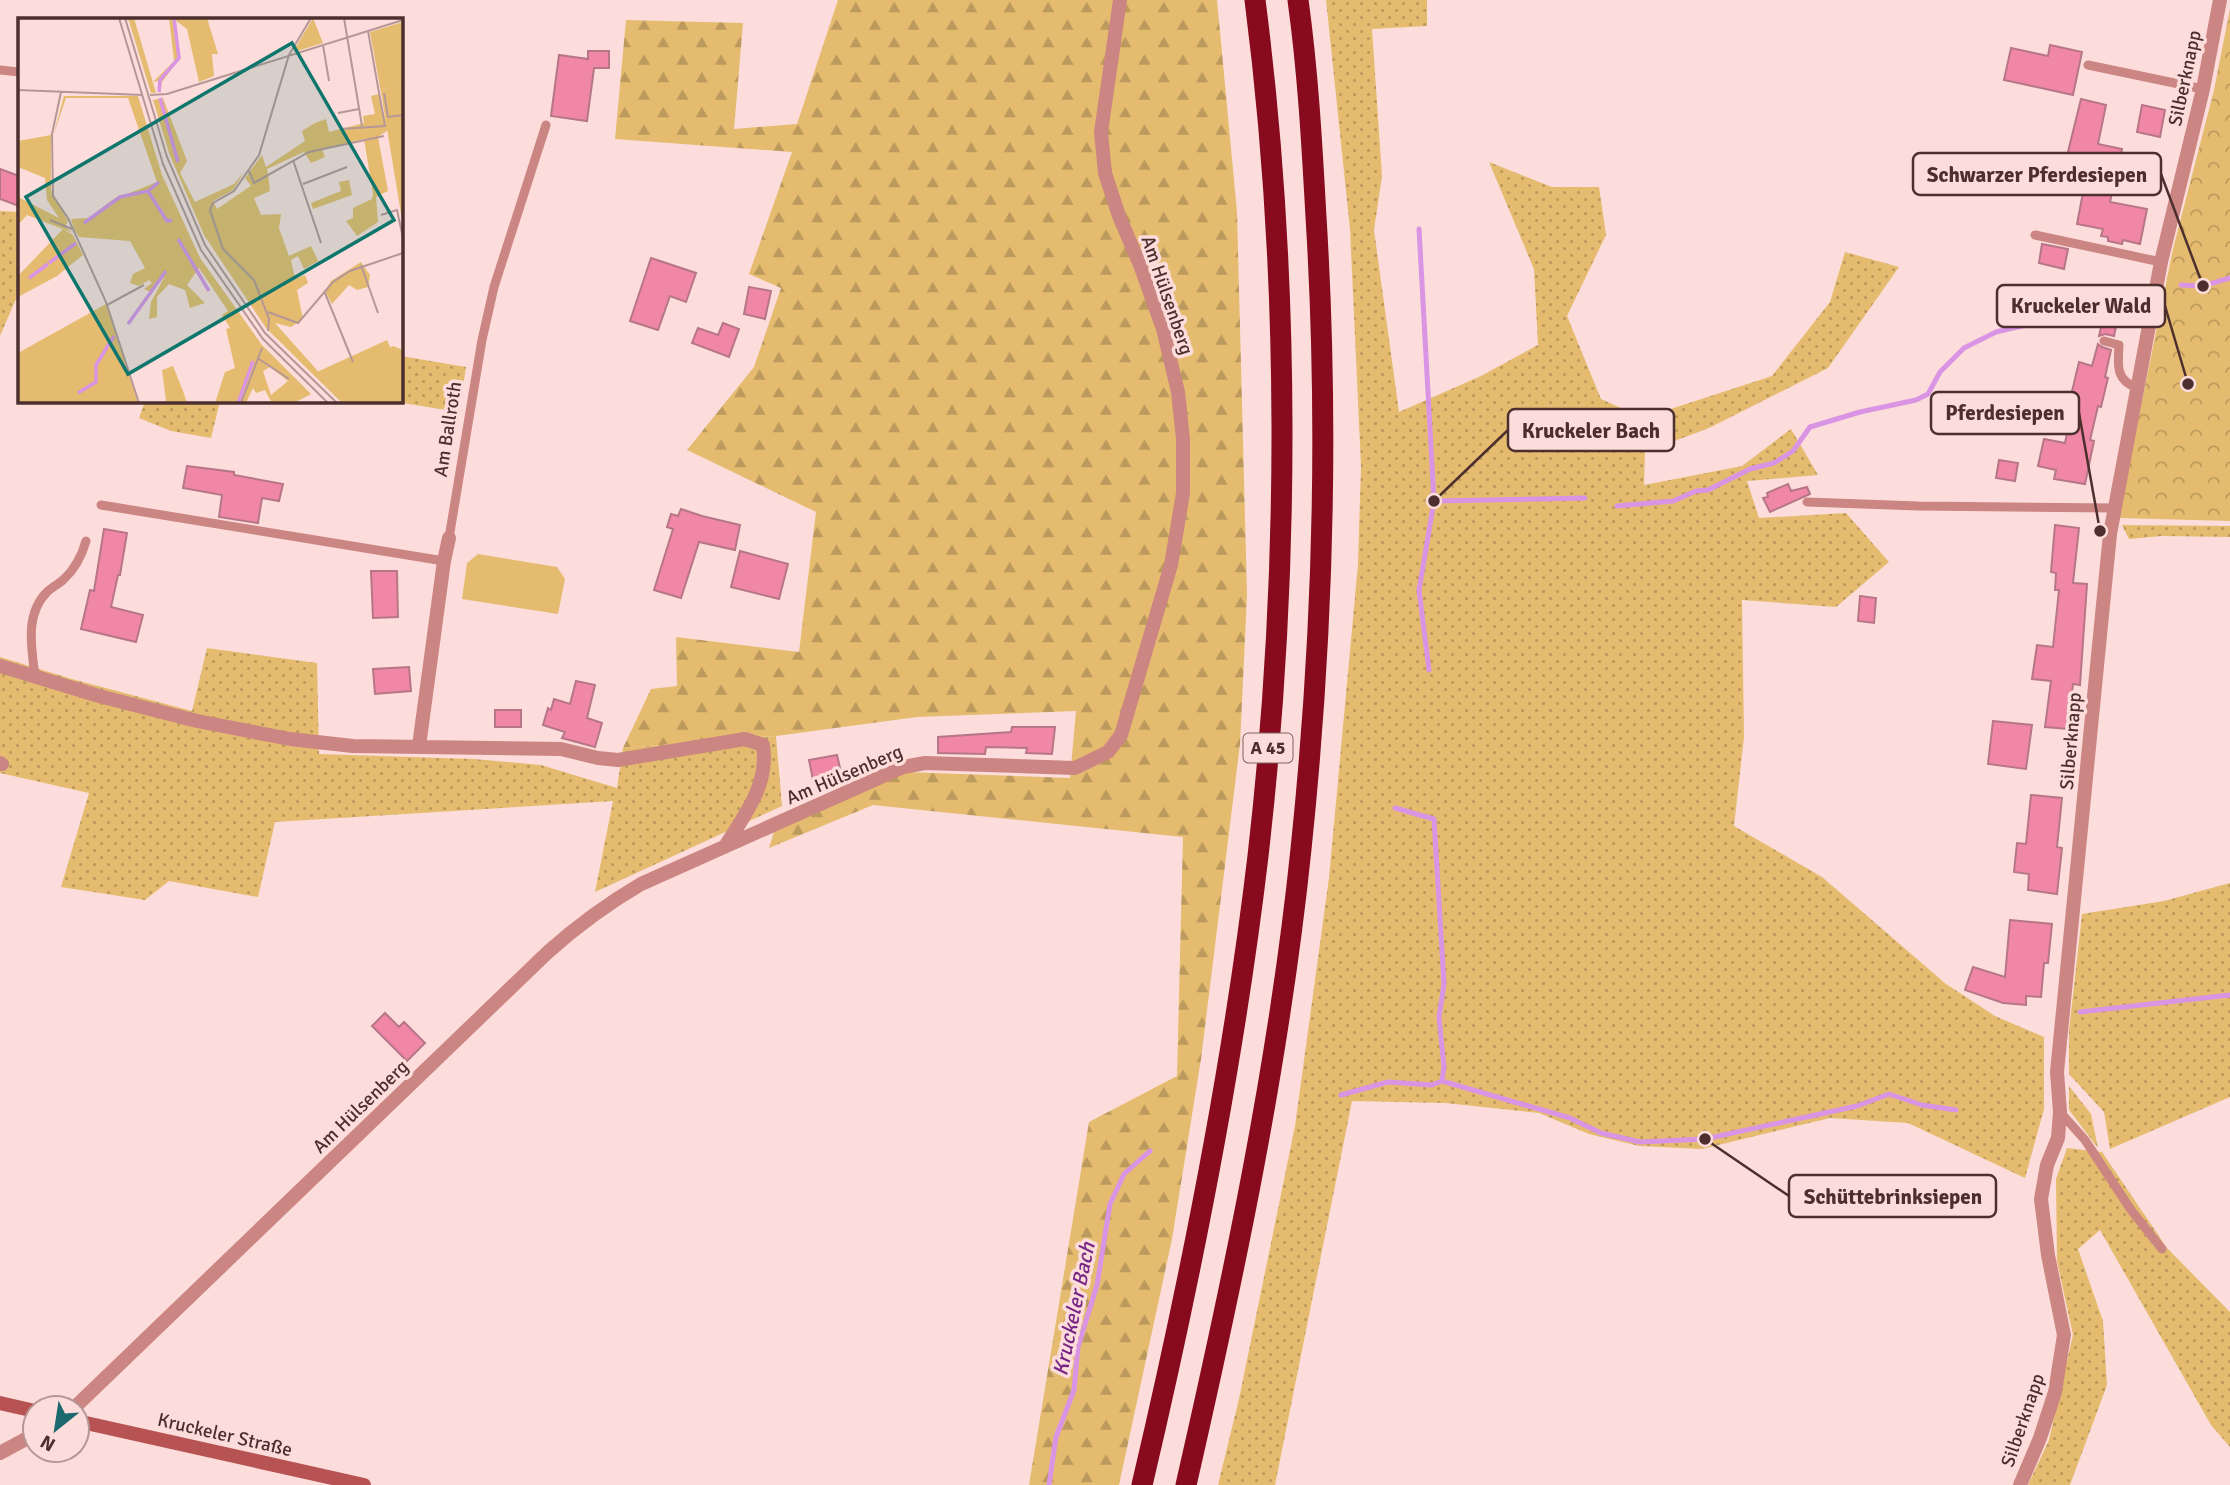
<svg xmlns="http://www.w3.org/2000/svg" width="2230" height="1485" font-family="Signika,sans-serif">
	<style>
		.grass { fill: url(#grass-dots) }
		.forest { fill: url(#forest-firs) }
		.park { fill: url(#park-crowns) }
		.pitch { fill: #e5bc6f }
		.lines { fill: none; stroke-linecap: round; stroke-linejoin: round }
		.stream { stroke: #d994e4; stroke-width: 5 }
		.building { fill: #f187a6; stroke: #b77687; stroke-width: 2 }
		.lane { stroke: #cb8582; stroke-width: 9 }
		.street { stroke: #cb8582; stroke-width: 14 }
		.secondary { stroke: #b75352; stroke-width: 14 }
		.highway { stroke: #880b1d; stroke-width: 21 }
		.labels { text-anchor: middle; stroke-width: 7; stroke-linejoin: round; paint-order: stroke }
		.shield { fill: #fcdddb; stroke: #816362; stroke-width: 2 }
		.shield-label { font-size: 18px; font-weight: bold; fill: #4c2f2e }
		.street-label { font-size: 19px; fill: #4c2f2e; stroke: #fcdddb }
		.water-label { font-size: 21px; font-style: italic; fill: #782685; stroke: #fcdddb }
		.inset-river { fill: none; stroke: #d994e4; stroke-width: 3.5 }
		.inset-road { fill: none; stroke: #b69796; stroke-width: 2 }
		.view { fill: #0f766e; fill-opacity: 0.15; stroke: #0f766e; stroke-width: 3.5 }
		.inset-edge { fill: none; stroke: #4c2f2e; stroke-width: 3.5 }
		.leader { fill: none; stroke: #4c2f2e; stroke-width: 2.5 }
		.callout-dot { fill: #4c2f2e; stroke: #fcdddb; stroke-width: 2.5 }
		.callout { fill: #fcdddb; stroke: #4c2f2e; stroke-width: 2.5 }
		.callout-label { font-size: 21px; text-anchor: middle; font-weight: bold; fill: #4c2f2e }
	</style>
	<defs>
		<pattern id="grass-dots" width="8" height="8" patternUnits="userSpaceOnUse" patternTransform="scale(1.75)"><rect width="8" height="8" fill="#e5bc6f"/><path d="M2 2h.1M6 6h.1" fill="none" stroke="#bc995c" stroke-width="1.8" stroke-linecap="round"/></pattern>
		<pattern id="forest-firs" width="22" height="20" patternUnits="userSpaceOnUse" patternTransform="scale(1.75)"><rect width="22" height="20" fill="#e5bc6f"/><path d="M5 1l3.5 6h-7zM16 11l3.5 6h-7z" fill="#bc995c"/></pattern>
		<pattern id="park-crowns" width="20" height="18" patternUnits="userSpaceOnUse" patternTransform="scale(1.75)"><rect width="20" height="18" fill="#e5bc6f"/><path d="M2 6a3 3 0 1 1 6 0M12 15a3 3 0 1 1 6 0" fill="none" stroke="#bc995c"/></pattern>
	</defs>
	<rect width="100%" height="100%" fill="#fcdddb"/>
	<!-- grass -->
	<path class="grass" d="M1326,0H1427V26L1372,29L1382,176L1374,230L1399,412L1481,376L1538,345L1534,269L1489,162L1552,187H1599L1606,235L1567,316L1601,399L1643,418L1772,376L1830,302L1845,252L1899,267L1828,368L1709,428L1645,452L1644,485L1742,466L1791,429L1818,475L1747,481L1759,518L1846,513L1889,562L1836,607L1742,600L1744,737L1734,826L1822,877L1946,984L1995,1016L2044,1037V1109L2025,1178L1908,1123L1830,1118L1702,1149L1639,1146L1589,1134L1539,1113L1445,1103L1352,1101L1275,1485H1218L1239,1399L1295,1126L1329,878L1358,564L1361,466L1350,229Z
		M0,211L19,212V292L0,336Z
		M401,356L466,367L459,412L390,401H401Z
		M145,401H220L211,438L171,431L139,418Z
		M2122,525L2230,526V537L2162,536L2129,539Z
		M207,648L317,663L319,754L474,759L541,765L617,788L623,748L776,736L782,806L595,892L613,801L275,822L258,897L169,881L145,900L61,887L89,793L0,773V657L72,679L192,711Z
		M2230,883V1097L2110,1149L2104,1112L2069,1074V1031L2082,914L2164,901Z
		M2069,1086L2091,1114L2098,1148L2069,1110Z
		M2067,1148L2102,1152L2167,1248L2230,1312V1447L2211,1425L2100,1230L2078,1249L2103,1321L2107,1385L2070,1485H2028L2049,1440L2073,1335L2057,1261L2056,1179Z"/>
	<!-- forest -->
	<path class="forest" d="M838,0H1217L1237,212L1247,595L1240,744L1201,1059L1172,1239L1119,1485H1029L1089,1122L1177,1076L1183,837L873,805L769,848L774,832L905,772L1070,778L1076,711L917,717L776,736L623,748L651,689L677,686L676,637L799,652L816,512L687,450L754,367L781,288L749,274L792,152L615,139L626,20L743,23L734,129L797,124Z"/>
	<!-- park -->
	<path class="park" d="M2230,9V521L2118,518L2173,249L2214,90Z"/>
	<!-- pitch -->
	<path class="pitch" d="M478,554L557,567L565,579L558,614L462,599L467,563Z"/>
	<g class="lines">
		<!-- stream -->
		<path class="stream" d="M1419,229L1434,501L1419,590L1429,670
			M2181,285L2203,286L2230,278
			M1434,501L1585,498
			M1617,506L1673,501L1696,491L1708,490L1750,469L1774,463L1793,451L1810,427L1860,412L1916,400L1928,394L1940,372L1964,348L1996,332L2043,321L2051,314
			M2080,1012L2230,995
			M1442,1081L1570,1118L1601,1133L1640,1142L1705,1139L1857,1106L1889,1094L1922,1105L1956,1110
			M1341,1095L1388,1082L1432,1085L1442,1081L1444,1067L1439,1017L1444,984L1434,819L1395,808
			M1049,1485L1056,1437L1074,1390L1078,1347L1097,1285L1110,1204L1124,1174L1150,1151"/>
	</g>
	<!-- building -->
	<path class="building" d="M2050,45L2082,52L2073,95L2004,80L2011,48L2048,56Z
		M588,51H609V68H594L587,121L551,116L559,55L588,59Z
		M2081,99L2106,105L2098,144L2122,149L2110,202L2147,209L2140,244L2123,240L2122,244L2108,241V237L2101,236L2103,229L2077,224L2086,177L2079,176L2080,172L2064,168Z
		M2142,105L2165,110L2160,137L2137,132Z
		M0,169L19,176V206L0,199Z
		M2042,244L2068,249L2064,269L2039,263Z
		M651,258L696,273L686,302L670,296L658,330L630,321Z
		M749,287L771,291L765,319L744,314Z
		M2109,294L2122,297L2114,336L2105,334L2099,336Z
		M723,323L739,329L729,357L692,343L698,328L718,335Z
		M2098,344L2102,347L2111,350L2105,377L2108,378L2106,386L2101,407L2098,406L2090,440L2094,441L2085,484L2054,479L2056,470L2038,466L2044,439L2065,443L2072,409L2068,408L2079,362L2092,366Z
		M1999,460L2018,463L2015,481L1996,478Z
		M187,466L234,472V475L283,484L279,501L262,498L258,523L219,517L222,495L183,488Z
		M1788,484L1791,491L1807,487L1810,494L1770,512L1763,498L1768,497L1767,493Z
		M681,509L702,516L740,525L735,550L699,542L681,598L654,590L673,529L667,527L671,514L678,516Z
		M2055,525L2079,528L2073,583L2087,584L2080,685L2073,684L2068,729L2045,727L2051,681L2032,679L2037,645L2053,647L2059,590H2055L2056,573L2051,572Z
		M104,529L127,533L120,575H118L111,607L143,615L136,642L81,629L90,590L94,591Z
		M740,551L788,564L779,599L731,587Z
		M371,571H397L398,617L373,618Z
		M1860,596L1876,598L1874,623L1858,621Z
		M409,667L411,691L375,694L373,669Z
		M576,681L595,685L587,718L602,723L595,747L562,738L565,732L543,725L548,708L551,710L554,699L570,704Z
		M495,710H521V727H495Z
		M1993,721L2032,725L2026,769L1988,764Z
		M1012,727H1055L1052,754L1026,753L1027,748L986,747L985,754L938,753V737L1011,732Z
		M837,755L841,772L813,780L809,760Z
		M2031,795L2062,798L2057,847L2062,848L2057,894L2028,890L2029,874L2014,872L2017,843L2026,844Z
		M2010,920L2052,924L2048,963H2044L2041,997L2026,996V1005L2003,1003L1965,990L1973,967L2005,977Z
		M385,1013L399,1027L404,1022L425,1043L407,1061L372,1026Z"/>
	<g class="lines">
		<!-- lane -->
		<path class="lane" d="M2088,65L2203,89
			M0,70L19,72
			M2035,235L2161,262
			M2104,341L2119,345C2118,365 2115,380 2137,388
			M1807,502L1918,506L2114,508
			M101,505L444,561
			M449,538L482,340L494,287L546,125
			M35,677C32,649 24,615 47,592C52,587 59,584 64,579C75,569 82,555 86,541
			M2060,1112L2085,1140L2131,1210L2162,1249"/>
		<!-- street -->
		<path class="street" d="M0,666L99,696L197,721L290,739L353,746L561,749L598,758L618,760L745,739L763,745C769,784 746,813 726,845
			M419,746L444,561L449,538
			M0,763L2,764
			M74,1408L548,952C577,926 607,904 641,884L903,767L925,763L1075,768L1108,752L1121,735L1171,565L1183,493V439L1178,392L1163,329L1140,265L1119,216L1105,173L1101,132L1120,0
			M0,1453L35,1434
			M2020,1485L2040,1438L2055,1392L2064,1335L2048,1255L2041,1199L2047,1165L2058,1138L2060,1112L2057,1072L2110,534L2161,262L2203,89L2220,0"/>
		<!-- secondary -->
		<path class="secondary" d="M0,1403L35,1411
			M77,1421L364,1485"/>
		<!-- highway -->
		<path class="highway" d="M1142,1485C1191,1277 1233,1068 1258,856C1290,577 1291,279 1255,0
			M1186,1485C1234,1275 1279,1063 1301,849C1323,639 1329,427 1316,217C1312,145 1308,72 1298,0"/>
	</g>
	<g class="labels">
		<!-- shield labels -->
		<rect class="shield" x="1243.5" y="733.5" width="49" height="29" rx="5"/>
		<g class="shield-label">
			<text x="1268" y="754">A 45</text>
		</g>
		<!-- street labels -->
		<g class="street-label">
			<text transform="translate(2184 78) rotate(-78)" y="7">Silberknapp</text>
			<text transform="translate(1168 295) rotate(71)" y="7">Am Hülsenberg</text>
			<text transform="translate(447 429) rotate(-81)" y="7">Am Ballroth</text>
			<text transform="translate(2070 741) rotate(-85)" y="7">Silberknapp</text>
			<text transform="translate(844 774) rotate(-23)" y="7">Am Hülsenberg</text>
			<text transform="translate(360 1106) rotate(-44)" y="7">Am Hülsenberg</text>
			<text transform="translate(2022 1420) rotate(-71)" y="7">Silberknapp</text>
			<text transform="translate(225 1434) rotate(13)" y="7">Kruckeler Straße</text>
		</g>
		<!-- water labels -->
		<g class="water-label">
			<text transform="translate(1074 1309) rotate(-78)" y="7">Kruckeler Bach</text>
		</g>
	</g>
	<!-- overview -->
	<g transform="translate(18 18)">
		<rect width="385" height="385" fill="#fcdddb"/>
		<path d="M151,0H189L200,36H194L196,58L181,64L169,11L157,2L162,40L144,64L142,76L140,63L135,64L156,43ZM295,0L305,25L276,34V32ZM385,4V62L363,74L352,14ZM361,76L370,112L360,119L370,173L358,179L360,204L339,218L328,203L335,200V190L354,181L355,176L346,121L304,131L307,139L293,145L286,134L249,151L250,156L233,168L227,160L244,137L248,149L287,123L284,113L297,105L308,101L311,114L346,105L345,98L357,96L353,78ZM46,78H120L144,157L182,240L244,327L293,376L276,385H254L247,372L238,375L235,370L228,385H197L207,354L217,350L208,311L212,310L204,297L210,293L181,250L169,267L187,285L172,290L167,272L151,266L139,279V299L131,301L133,284L147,258L133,274L126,271L134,265L131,262L121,268L112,265L115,256L127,250L112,223L61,219L56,211L53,201L71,200L94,182L139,164L110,80H48L35,118ZM252,349L270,363L253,377L245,353ZM33,117V172L50,203L47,209L55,215L9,197L0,207V179L41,200L29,182L27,160L0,149V123ZM331,162L334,177L295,191L293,185L323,173L321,164ZM45,211L55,217L65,237L39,258L0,279V258ZM343,244L352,257L350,269L339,272L331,267L314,286L307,273L313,263ZM369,322L373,331L369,335L306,360L299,354ZM155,348L165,373L169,385H143L148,383L144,352Z" fill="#e5bc6f" fill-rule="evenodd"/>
		<path d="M110,0H116L138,75H133ZM385,62V208L363,74ZM145,80L169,143L162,155L177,184L216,166L226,154L215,172L195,183L199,191L250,156L252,173L236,180L243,197L263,196L261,210L271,238L293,228L300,243L286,251L280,238L273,242L277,261L287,257L290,265L279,272L285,301L273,309L257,305L306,360L375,328L385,332V385H324L248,310L186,217L151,135L135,82Z" fill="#e5bc6f"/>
		<path d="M385,62V105L369,107L364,75Z" fill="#e5bc6f"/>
		<path d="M88,286L120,385H0V335Z" fill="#e5bc6f"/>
		<path class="inset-river" d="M141,74L142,62L161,40L156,0M142,80L160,144M141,164L130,173L149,203L154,202M66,205L102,179L130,173M160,221L191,273M31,245L58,225M11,260L30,246M110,306L148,253M60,375L78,364V347L96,318M220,385L235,343"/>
		<path class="inset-road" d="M101,0L145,146L183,232L245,321L310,385M107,0L149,139L187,227L247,315L319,385M326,0L344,108M305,27L311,63M0,72L125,77M43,74L34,116L35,178L50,200L88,284L121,385M366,75L370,99L385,97M132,77L149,76L385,2M320,95L341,91M323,111L367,108L350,13M275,142L303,225M231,153L236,165L291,134L366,118M285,166L329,149M363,197L379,192L385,220M32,202L54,211M343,247L360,295M307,275L335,344M89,287L126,267M250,294L280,305L315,264L332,253L385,235M250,313L251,301L236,262L205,231L192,192L195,185L216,173L241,137L271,37L293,0M241,341L271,361M223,385L244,330"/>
		<path class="view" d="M274,25L376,202L110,356L8,179Z"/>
		<rect width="385" height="385" class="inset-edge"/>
	</g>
	<!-- callouts -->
	<path class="leader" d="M2203 286L2161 174M2188 384L2165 306M2100 531L2079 413M1434 501L1508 430M1705 1139L1789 1196"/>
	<g class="callout-dot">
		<circle cx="2203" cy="286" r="7"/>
		<circle cx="2188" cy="384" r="7"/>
		<circle cx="2100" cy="531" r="7"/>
		<circle cx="1434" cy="501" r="7"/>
		<circle cx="1705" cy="1139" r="7"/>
	</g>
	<g class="callout">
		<rect x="1913" y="153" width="248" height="42" rx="7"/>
		<rect x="1997" y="285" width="168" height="42" rx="7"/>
		<rect x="1931" y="392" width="148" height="42" rx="7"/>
		<rect x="1508" y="409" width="166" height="42" rx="7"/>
		<rect x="1789" y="1175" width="207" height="42" rx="7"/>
	</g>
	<g class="callout-label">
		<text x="2037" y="182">Schwarzer Pferdesiepen</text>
		<text x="2081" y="313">Kruckeler Wald</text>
		<text x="2005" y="420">Pferdesiepen</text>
		<text x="1591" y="438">Kruckeler Bach</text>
		<text x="1893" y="1204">Schüttebrinksiepen</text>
	</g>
	<!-- north arrow -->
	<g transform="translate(56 1429) rotate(210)"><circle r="33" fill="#fcdddb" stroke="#b69796" stroke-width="2"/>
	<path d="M0-5L12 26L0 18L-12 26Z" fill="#1b686e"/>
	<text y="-10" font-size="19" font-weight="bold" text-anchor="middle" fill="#4c2f2e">N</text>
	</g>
</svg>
